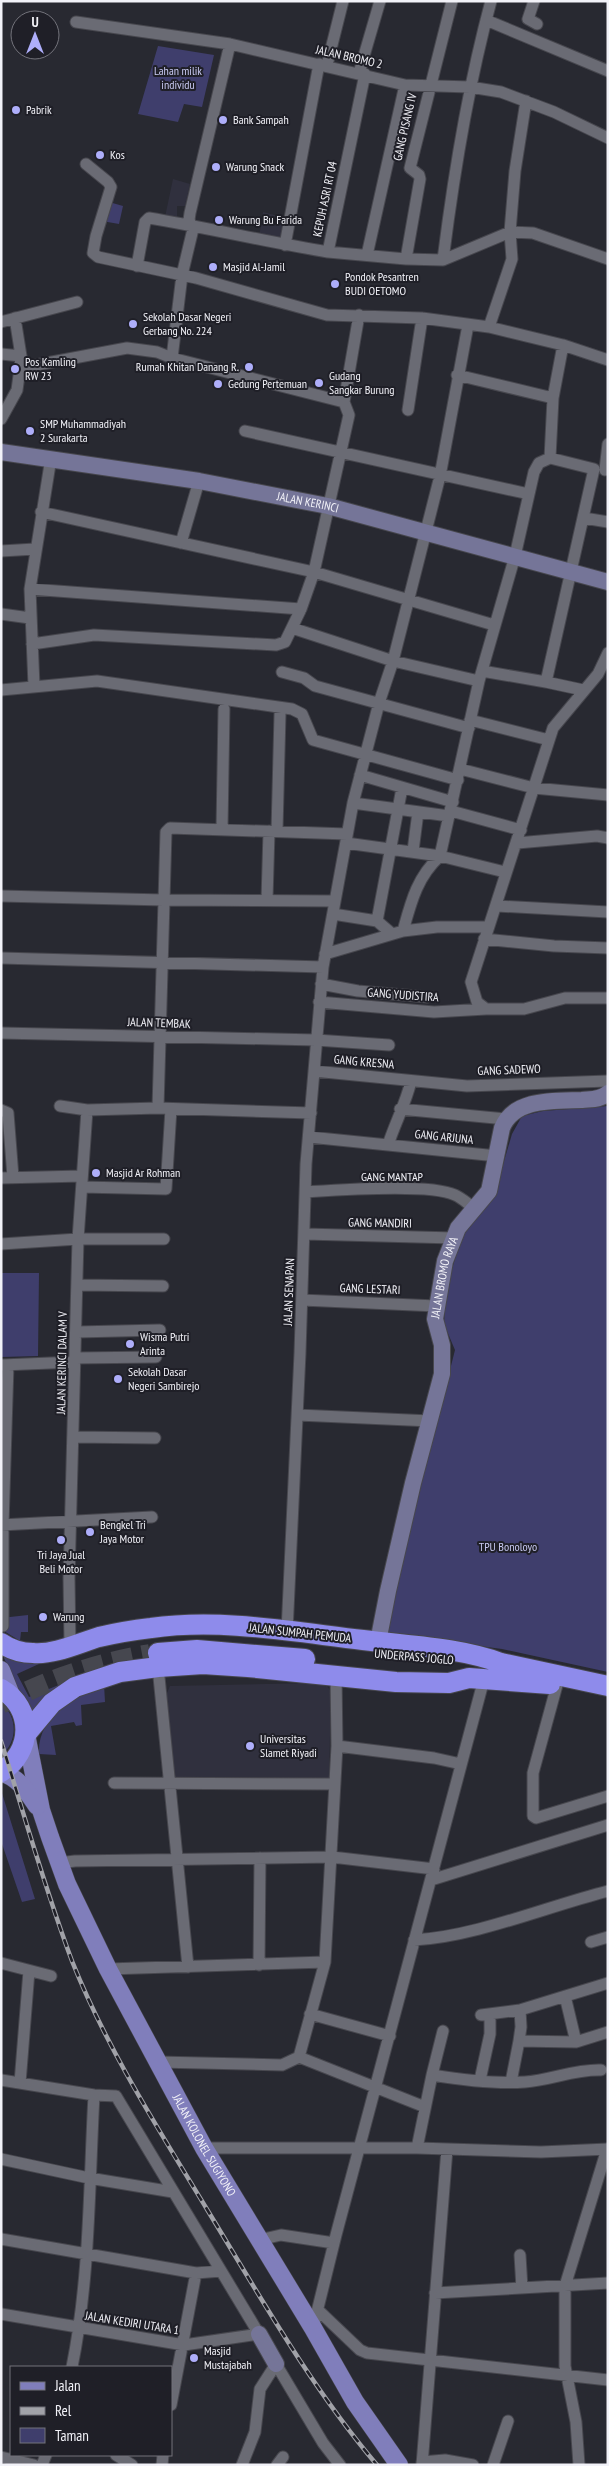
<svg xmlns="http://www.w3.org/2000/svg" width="609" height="2466" font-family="'PT Sans Narrow',sans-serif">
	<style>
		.built { fill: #30303e }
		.green { fill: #3f3e6c }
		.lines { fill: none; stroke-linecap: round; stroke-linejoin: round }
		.highway-tunnel { stroke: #46474f; stroke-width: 20; stroke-dasharray: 20 10; stroke-linecap: butt }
		.street-casing { stroke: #47474e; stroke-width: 13 }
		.secondary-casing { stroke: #47474e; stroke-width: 18 }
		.primary-casing { stroke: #47474e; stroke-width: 19 }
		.highway-casing { stroke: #47474e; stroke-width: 22 }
		.street { stroke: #6a6b74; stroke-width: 11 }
		.secondary { stroke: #757598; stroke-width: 16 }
		.primary { stroke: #807ebb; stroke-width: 18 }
		.highway { stroke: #8e8beb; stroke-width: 20 }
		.rail-casing { stroke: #a1a2a8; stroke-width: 4.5 }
		.rail { stroke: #1f1f27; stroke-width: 2.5; stroke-dasharray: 8; stroke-linecap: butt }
		.poi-dot { fill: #aeaefa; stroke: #1f1f27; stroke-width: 2 }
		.labels { text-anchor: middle; stroke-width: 4; stroke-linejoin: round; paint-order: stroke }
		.street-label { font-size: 12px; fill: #f2f2f8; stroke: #1f1f27 }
		.park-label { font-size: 12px; fill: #c8c9f1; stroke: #1f1f27 }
		.poi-label { font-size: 12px; fill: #f2f2f8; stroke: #1f1f27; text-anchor: start }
	</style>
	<rect width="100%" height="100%" fill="#282931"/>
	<!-- built -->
	<path class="built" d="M173,179L190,184L185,206H177V219L165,217Z
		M263,212L286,218L282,242L259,237Z
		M320,1683L326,1684L331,1692L329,1779L172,1781L166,1695L170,1686Z"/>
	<!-- green -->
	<path class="green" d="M158,46L214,55L202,107L184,104L178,122L138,114Z
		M109,202L123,206L119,224L102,221Z
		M608,1106V1672L502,1649L384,1633L455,1350L444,1324L445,1302L451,1272L465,1226L495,1192L512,1134L522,1116L543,1111Z
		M1,1273H39L38,1356L1,1357Z
		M28,1615V1632H21L20,1641L4,1631L1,1618Z
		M5,1654L52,1658L17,1674L29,1697L81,1676L33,1715L17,1688L4,1658Z
		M104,1684L105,1702L81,1705L82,1725L76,1726L74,1722L51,1726L56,1755L39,1754C37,1716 75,1697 104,1684Z
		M1,1703C18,1717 18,1741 1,1756Z
		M1,1790L35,1899L22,1902L1,1841Z"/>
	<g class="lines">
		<!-- highway-tunnel -->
		<path class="highway-tunnel" d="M1,1704C51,1678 95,1664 150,1654"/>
		<!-- street casing -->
		<g class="street-casing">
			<path id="street" d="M534,1L528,19L537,24
				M486,20L608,71
				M76,22L230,44L405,85L470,87L501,92L554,112L608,138
				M327,65L343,1
				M359,73L380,1
				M86,164L108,182L111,187L96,236L93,253L98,257L196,278L327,315L422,318L489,327L512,259L510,232L515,171L526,101
				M285,245L319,64
				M328,252L406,259L443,260L510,232L533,233L608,259
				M367,255L405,85
				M406,259L420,179L419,175L410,168L452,1
				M443,260C454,172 468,86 491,1
				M137,266L145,222L149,218C209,228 267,242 328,252L365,74
				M15,318L21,356L20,368
				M1,322L77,302
				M489,327L563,345L608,360
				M1,354L21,356
				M172,358L182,275L193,229L189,220L190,213L230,44
				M457,375L553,398
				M408,410L422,318
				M1,419L17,390L20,368L127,348L157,352L172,358L344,402
				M245,431L529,494
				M550,458L594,469L546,682L583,690
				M605,470L608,444
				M41,512L314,572L494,625
				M584,518L608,522
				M181,543L199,481
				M1,551L35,549
				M30,589L301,609
				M1,614L30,618
				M292,628L393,661L479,681
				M32,644L94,635L276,645L285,642L301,609L314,572L349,415L344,402L359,315
				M608,653L598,674L553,728L471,982L477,1002L486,1009H524L565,998H608
				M482,671L546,682
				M282,672L304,678L315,686L469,728
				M34,686L30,589L51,458
				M1,690L97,681L292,709L302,714L313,740L458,780
				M470,720L549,740
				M460,769L534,788L608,795
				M360,775L453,802
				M353,803L449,816
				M451,811L521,830
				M222,829L224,709
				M277,831L280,714
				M346,843L440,856L505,872
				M517,843L597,836L608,838
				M413,851L418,812
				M1,896L164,900L334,901
				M267,900L269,831
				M497,906L608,912
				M333,914L377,921
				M403,931C411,902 417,877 440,856L479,681L515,556L534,472L539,463L550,458L553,398L563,345
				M391,933L377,921L402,788
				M484,939L554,946L608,948
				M325,954L403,931L437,927H488
				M1,958L323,967
				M321,984L358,991L427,997
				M319,1002L434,1012L486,1009
				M1,1033L316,1040L389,1045
				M314,1071L467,1086L608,1081
				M60,1106L87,1110L78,1239L69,1578L70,1645
				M400,1109L506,1119
				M1,1110L8,1113L13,1177
				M87,1110L158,1108
				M311,1113L158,1108L166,832L170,828L347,834
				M309,1137L497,1156
				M388,1145C395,1123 406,1103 411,1081
				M1,1178L82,1176
				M82,1187L166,1189L171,1109
				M306,1192C337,1190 430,1183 455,1195C462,1198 468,1204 474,1208
				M305,1234L454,1238
				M1,1244L78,1239H164
				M77,1285L163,1286
				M302,1300L436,1306
				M77,1332L160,1330
				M75,1358L156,1357
				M2,1365L75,1362
				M298,1415L431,1421
				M74,1437L155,1438
				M1,1525L152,1517
				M3,1626V1525L8,1365
				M287,1632L300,1353L306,1164L323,967L353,803L379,703L393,661L440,476L468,325
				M158,1667L188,1967
				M557,1685L533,1773V1816L536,1818L608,1796
				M337,1746L434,1758L461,1764
				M114,1783L335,1784
				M59,1863L75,1861L332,1857L434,1869
				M431,1880L608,1825
				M414,1940C475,1937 548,1906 608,1891
				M591,1942L608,1937
				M1,1963L51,1976
				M259,1965L260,1858
				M108,1969L325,1962
				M565,1996L576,2042
				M520,2010L521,2027L519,2041L576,2042L608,2032
				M310,2014L390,2036
				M481,2015L520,2010L608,1983
				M299,2057L425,2107
				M158,2062L282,2065L299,2057L325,1962L337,1746L336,1676
				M432,2075L443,2031
				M1,2080L94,2095L116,2096L259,2334L184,2345L1,2314
				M480,2080L490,2034V2015
				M511,2082L519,2041
				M20,2083L29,1971
				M204,2148H417L541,2152L608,2149
				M417,2148L432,2075C462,2080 495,2084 525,2082C551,2080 575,2069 601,2070
				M1,2159L89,2178L173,2192
				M1,2239L196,2273L221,2271
				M259,2240L281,2235L334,2243
				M520,2255L522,2288
				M435,2293L608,2283
				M318,2310L360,2350L367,2353L608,2380
				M313,2328L336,2235L484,1679
				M72,2367C90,2278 89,2186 94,2095
				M171,2405L196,2273
				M116,2455L132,2465
				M1,2457L34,2465
				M422,2462L445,2460L473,2465
				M42,2465L46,2455
				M162,2465L163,2455
				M242,2465L255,2432L260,2389L276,2364L323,2443L340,2465
				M277,2465L283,2457
				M422,2465L447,2149
				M493,2465L508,2421
				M579,2465L576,2422L565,2366V2286L607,2149"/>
		</g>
		<!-- secondary casing -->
		<g class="secondary-casing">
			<g id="secondary">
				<path id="s1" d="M1,452L199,481L328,506L608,582"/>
				<path id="s2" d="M378,1642L388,1591L413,1483L442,1374V1345L435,1319L445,1261L458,1228L489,1191L502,1128C514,1098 554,1101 582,1100C591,1099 601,1100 608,1093"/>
				<path d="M259,2334L276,2364"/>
			</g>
		</g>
		<!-- primary casing -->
		<g class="primary-casing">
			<g id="primary">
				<path d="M1,1670L11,1695"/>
				<path id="s3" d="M26,1734L41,1810L50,1837L67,1884L108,1969L204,2148L313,2328L355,2402L399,2465"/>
				<path d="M1,1773C18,1776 28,1793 37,1806"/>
			</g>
		</g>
		<!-- highway casing -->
		<g class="highway-casing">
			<path id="highway" d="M1,1643C11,1650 21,1653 33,1653C54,1655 79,1643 99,1637C116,1633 134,1630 151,1628C221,1618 294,1632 363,1640C408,1646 458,1647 501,1663L608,1686
				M158,1653L197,1650L305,1659
				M1,1689C34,1708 33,1752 1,1772
				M26,1734L52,1703L75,1687L120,1672L158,1667L203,1664L248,1667L396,1682L449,1683L469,1678L550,1684"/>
		</g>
		<!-- street -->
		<use href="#street" class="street"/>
		<!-- secondary -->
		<use href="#secondary" class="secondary"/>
		<!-- primary -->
		<use href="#primary" class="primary"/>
		<!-- highway -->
		<use href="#highway" class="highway"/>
		<!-- rail casing -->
		<g class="rail-casing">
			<path id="rail" d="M1,1741C24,1814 45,1889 72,1961C107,2049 159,2130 208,2211C261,2298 311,2387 377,2465"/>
		</g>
		<!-- rail -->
		<use href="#rail" class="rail"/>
	</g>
	<!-- markers -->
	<g class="poi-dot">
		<circle cx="16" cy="110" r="5"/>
		<circle cx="223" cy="120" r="5"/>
		<circle cx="100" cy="155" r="5"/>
		<circle cx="216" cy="167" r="5"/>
		<circle cx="219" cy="220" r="5"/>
		<circle cx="213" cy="267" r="5"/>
		<circle cx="335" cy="284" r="5"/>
		<circle cx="133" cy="324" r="5"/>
		<circle cx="249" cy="367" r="5"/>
		<circle cx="15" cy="369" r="5"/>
		<circle cx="319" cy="383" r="5"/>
		<circle cx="218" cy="384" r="5"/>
		<circle cx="30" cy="431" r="5"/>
		<circle cx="96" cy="1173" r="5"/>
		<circle cx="130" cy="1344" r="5"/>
		<circle cx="118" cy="1379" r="5"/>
		<circle cx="90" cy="1532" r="5"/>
		<circle cx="61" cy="1540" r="5"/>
		<circle cx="43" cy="1617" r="5"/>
		<circle cx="250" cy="1746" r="5"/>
		<circle cx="194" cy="2358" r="5"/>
	</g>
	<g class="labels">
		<!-- street labels -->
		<g class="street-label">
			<text transform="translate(349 57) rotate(13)" y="4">JALAN BROMO 2</text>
			<text transform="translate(405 127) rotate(-77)" y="4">GANG PISANG IV</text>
			<text transform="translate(325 199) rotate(-78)" y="4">KEPUH ASRI RT 04</text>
			<text dy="4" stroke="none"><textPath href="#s1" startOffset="311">JALAN KERINCI</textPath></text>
			<text transform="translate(403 995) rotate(4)" y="4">GANG YUDISTIRA</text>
			<text transform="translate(159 1023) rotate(2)" y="4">JALAN TEMBAK</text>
			<text transform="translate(364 1062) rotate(5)" y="4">GANG KRESNA</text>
			<text transform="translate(509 1070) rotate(-2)" y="4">GANG SADEWO</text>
			<text transform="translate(444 1137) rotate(6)" y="4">GANG ARJUNA</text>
			<text x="392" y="1181">GANG MANTAP</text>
			<text transform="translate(380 1223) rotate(1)" y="4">GANG MANDIRI</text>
			<text dy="4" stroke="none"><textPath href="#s2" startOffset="374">JALAN BROMO RAYA</textPath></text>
			<text transform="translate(370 1289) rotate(2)" y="4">GANG LESTARI</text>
			<text transform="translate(289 1292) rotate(-88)" y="4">JALAN SENAPAN</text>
			<text transform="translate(62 1363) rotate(-89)" y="4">JALAN KERINCI DALAM V</text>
			<text transform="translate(300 1633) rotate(6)" y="4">JALAN SUMPAH PEMUDA</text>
			<text transform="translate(414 1657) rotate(5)" y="4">UNDERPASS JOGLO</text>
			<text dy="4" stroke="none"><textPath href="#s3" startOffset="451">JALAN KOLONEL SUGIYONO</textPath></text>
			<text transform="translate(132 2323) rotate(9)" y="4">JALAN KEDIRI UTARA 1</text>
		</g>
		<!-- park labels -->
		<g class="park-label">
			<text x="178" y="75">Lahan milik<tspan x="178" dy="14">individu</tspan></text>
			<text x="508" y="1551">TPU Bonoloyo</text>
		</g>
		<!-- poi labels -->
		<g class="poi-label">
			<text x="26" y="114">Pabrik</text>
			<text x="233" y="124">Bank Sampah</text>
			<text x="110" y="159">Kos</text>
			<text x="226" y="171">Warung Snack</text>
			<text x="229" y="224">Warung Bu Farida</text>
			<text x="223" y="271">Masjid Al-Jamil</text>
			<text x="345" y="281">Pondok Pesantren<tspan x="345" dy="14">BUDI OETOMO</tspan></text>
			<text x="143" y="321">Sekolah Dasar Negeri<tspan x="143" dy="14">Gerbang No. 224</tspan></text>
			<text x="25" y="366">Pos Kamling<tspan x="25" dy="14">RW 23</tspan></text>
			<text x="239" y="371" text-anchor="end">Rumah Khitan Danang R.</text>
			<text x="329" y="380">Gudang<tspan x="329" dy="14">Sangkar Burung</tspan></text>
			<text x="228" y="388">Gedung Pertemuan</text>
			<text x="40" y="428">SMP Muhammadiyah<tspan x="40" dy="14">2 Surakarta</tspan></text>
			<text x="106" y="1177">Masjid Ar Rohman</text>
			<text x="140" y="1341">Wisma Putri<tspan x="140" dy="14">Arinta</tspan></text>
			<text x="128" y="1376">Sekolah Dasar<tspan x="128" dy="14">Negeri Sambirejo</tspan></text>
			<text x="100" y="1529">Bengkel Tri<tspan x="100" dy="14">Jaya Motor</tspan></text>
			<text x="61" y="1559" text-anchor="middle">Tri Jaya Jual<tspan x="61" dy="14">Beli Motor</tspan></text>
			<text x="53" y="1621">Warung</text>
			<text x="260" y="1743">Universitas<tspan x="260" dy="14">Slamet Riyadi</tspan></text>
			<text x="204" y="2355">Masjid<tspan x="204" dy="14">Mustajabah</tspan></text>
		</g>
	</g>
	<!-- border -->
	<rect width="609" height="2466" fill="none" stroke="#f2f2f8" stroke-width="5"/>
	<!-- legend -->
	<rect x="10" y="2366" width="162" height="90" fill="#1f1f27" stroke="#73737b"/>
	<rect x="20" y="2382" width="25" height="8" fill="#807ebb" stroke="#73737b"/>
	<text x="55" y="2391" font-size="15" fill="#f2f2f8">Jalan</text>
	<rect x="20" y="2407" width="25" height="8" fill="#a1a2a8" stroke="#73737b"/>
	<text x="55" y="2416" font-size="15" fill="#f2f2f8">Rel</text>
	<rect x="20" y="2428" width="25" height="15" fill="#3f3e6c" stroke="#73737b"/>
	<text x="55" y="2441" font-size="15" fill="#f2f2f8">Taman</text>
	<!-- north arrow -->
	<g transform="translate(35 35)"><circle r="24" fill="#1f1f27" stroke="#73737b"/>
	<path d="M0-4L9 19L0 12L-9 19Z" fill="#aeaefa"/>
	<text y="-8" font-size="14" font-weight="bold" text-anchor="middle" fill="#f2f2f8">U</text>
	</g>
</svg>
